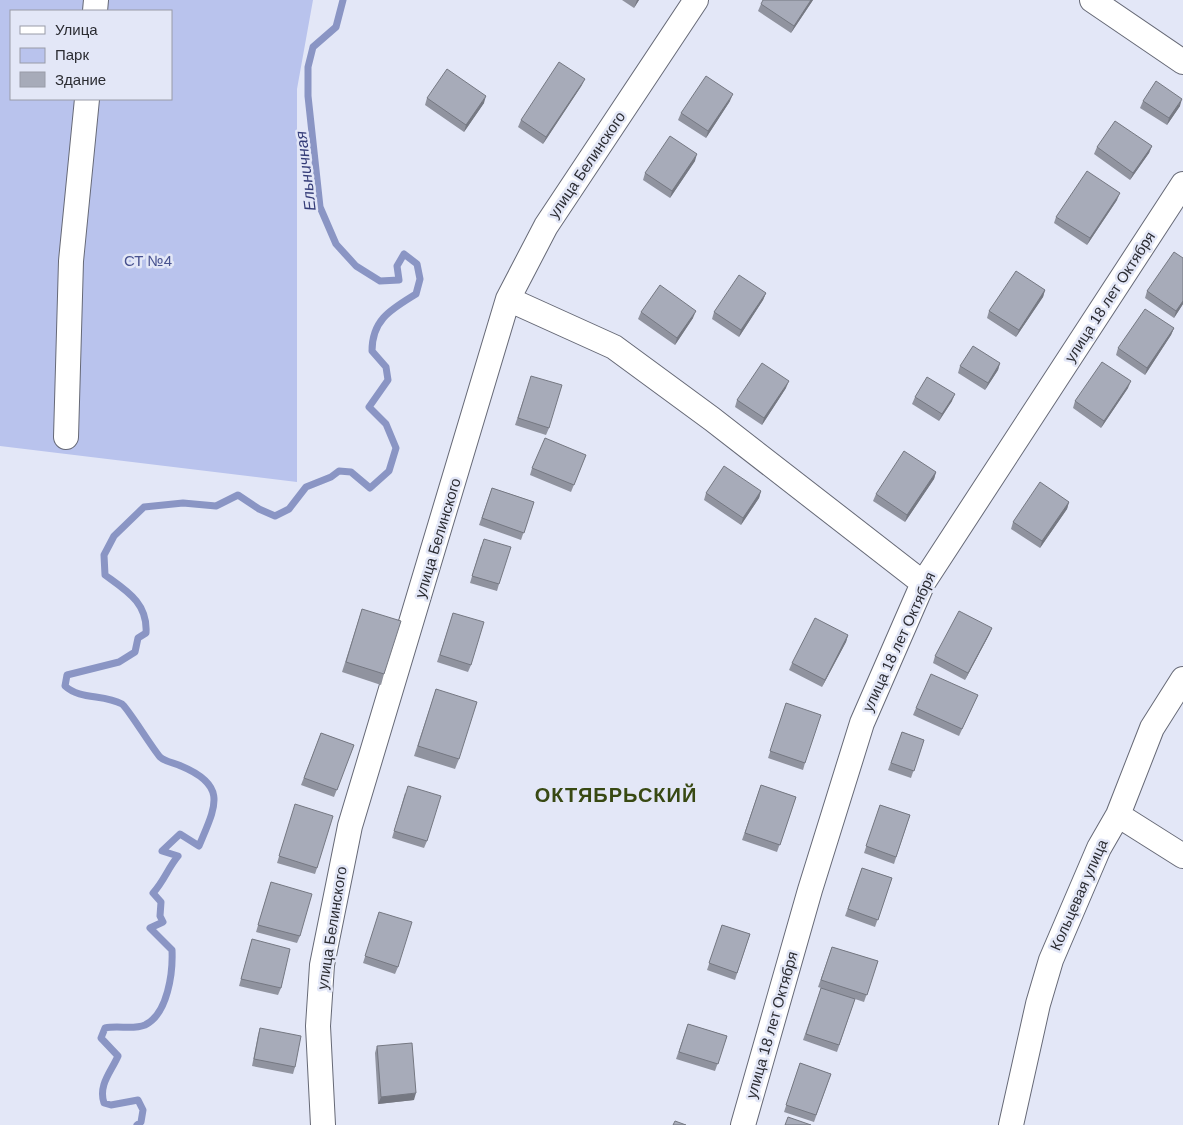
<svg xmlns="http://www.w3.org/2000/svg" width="1183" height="1125" font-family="Helvetica,sans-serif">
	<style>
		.green { fill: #b9c3ed; fill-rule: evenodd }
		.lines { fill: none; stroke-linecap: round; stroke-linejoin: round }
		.stream { stroke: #8a95c4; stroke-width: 7 }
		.minor-casing { stroke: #666976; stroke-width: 26 }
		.minor { stroke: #fff; stroke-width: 24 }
		.wall { fill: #90939f }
		.shaded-wall { fill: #757882 }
		.building { fill: #a7abb9; stroke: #757882 }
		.labels { text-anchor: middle; stroke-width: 5; stroke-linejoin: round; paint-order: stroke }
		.street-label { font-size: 15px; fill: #2b2c32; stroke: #e3e7f7 }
		.park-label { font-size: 15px; fill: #485290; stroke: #e3e7f7 }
		.water-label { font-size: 16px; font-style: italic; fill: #343c78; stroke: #e3e7f7 }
		.district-label { font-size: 20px; font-weight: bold; letter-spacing: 1px; fill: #384913; stroke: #e3e7f7 }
	</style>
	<rect width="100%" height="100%" fill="#e3e7f7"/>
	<!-- green -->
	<path class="green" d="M0,0H313L297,89V482L0,446ZM11,11H171V99H11Z"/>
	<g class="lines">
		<!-- stream -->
		<path class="stream" d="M137,1125L141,1122L143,1110L138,1100L111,1105L104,1103C98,1085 111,1072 118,1056L101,1038L105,1028C118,1025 133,1030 145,1025C168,1014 173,972 172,950L150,928L163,922L160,916L161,902L153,893C164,881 168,868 178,856L162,851L180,834L199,846C215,807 229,786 181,766C175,763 165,762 160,757C152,748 127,707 122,704C104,694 80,700 65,686L67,675L119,662L135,652L138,638L146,633C148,603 127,591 105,575L104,555L114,536L144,507L183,503L216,506L238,495L259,509L275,516L289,509L306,487L331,477L339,471L351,472L370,488L389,471L396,448L386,424L369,407L388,380L386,367L372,351C372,319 392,309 416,294L420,279L417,264L404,254L397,266L399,280L380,281L356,266L336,244L320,207L308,96V67L313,47L336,27L343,0"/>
		<!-- minor casing -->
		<g class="minor-casing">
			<path id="minor" d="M1092,0L1183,62
				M95,11L96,0
				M508,299L614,347L712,419L923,583
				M66,437L71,261L87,99
				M1118,815L1183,856
				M323,1125L318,1026L322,965L350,826L508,299L546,226L696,0
				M743,1125L810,890L862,723L923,583L1183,184
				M1011,1125L1038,1004L1051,960L1099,848L1118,815L1152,728L1183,679"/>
		</g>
		<!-- minor -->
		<use href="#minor" class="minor"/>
	</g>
	<!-- wall -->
	<path class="wall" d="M622,0H639L634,8Z
		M813,0L791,33L758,11L761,4Z
		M582,85L543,144L518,127L521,120Z
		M427,98L484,103L464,132L425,105Z
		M730,101L706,138L678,120L681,113Z
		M1143,101L1180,106L1167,125L1140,108Z
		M1152,146L1149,153L1130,180L1094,154L1097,147Z
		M695,161L670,198L643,180L645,173Z
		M1117,200L1087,245L1054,223L1056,217Z
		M1183,258V304L1174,318L1145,298L1147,291Z
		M1045,290L1043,297L1016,337L987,318L989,311Z
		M766,293L763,300L739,337L712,319L714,312Z
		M641,312L693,318L675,345L638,319Z
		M1174,328L1171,335L1145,375L1116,355L1118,348Z
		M1000,363L998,370L985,390L958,373L960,366Z
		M529,383L549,428L546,435L515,425Z
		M786,388L762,425L735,407L737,400Z
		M1128,388L1101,428L1073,408L1075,401Z
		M915,397L952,401L939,421L912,404Z
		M586,455L571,492L530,475L532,468Z
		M936,472L934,479L905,522L873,501L876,494Z
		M492,488L534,502L521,540L479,525Z
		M761,491L759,498L741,525L704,500L706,493Z
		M1069,502L1067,509L1040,548L1011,529L1013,522Z
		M481,546L499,584L497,591L470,583Z
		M362,609L384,674L381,685L342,672Z
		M451,620L471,665L468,672L437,662Z
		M992,628L989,635L965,680L933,663L935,656Z
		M848,635L846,642L822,687L789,670L792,663Z
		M436,689L459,759L455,769L414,756Z
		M978,695L959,736L913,715L916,708Z
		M786,703L805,763L803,770L768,758Z
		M902,732L924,740L911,778L888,770Z
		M321,733L354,745L334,797L301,785Z
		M761,785L796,797L777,852L742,840Z
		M405,793L427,841L424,848L392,838Z
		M880,805L910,815L894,864L864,853Z
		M293,811L317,868L315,874L277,863Z
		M862,868L892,878L875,927L845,916Z
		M271,882L300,936L297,943L256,932Z
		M377,919L398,967L395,974L363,963Z
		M722,925L750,934L735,980L707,970Z
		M252,939L281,988L278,995L239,986Z
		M832,947L878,961L864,1002L855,999L837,1052L803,1040L821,988L818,987Z
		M688,1024L727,1036L715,1071L676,1059Z
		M260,1028L295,1067L293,1074L252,1066L258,1035Z
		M377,1046L414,1100L378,1104L375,1053Z
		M800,1063L831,1074L814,1122L784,1112Z"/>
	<!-- shaded-wall -->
	<path class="shaded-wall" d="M637,0H639L634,8Z
		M811,0H813L791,33L794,26Z
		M585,79L582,85L543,144L546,137Z
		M733,94L730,101L706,138L708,131Z
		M486,96L484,103L464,132L466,125Z
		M1182,99L1180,106L1167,125L1169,118Z
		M1152,146L1149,153L1130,180L1133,173Z
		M697,154L695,161L670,198L672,191Z
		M1120,193L1117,200L1087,245L1090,238Z
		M1045,290L1043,297L1016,337L1019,330Z
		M766,293L763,300L739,337L741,330Z
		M1183,301V304L1174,318L1176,311Z
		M696,311L693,318L675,345L677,338Z
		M1174,328L1171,335L1145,375L1147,368Z
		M1000,363L998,370L985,390L988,383Z
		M789,381L786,388L762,425L764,418Z
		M1131,381L1128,388L1101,428L1104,421Z
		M955,394L952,401L939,421L942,414Z
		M936,472L934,479L905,522L907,515Z
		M761,491L759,498L741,525L743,518Z
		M1069,502L1067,509L1040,548L1042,541Z
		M992,628L989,635L965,680L968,673Z
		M848,635L846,642L822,687L825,680Z
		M416,1093L414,1100L378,1104L381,1097Z"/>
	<!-- building -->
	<path class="building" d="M763,0H811L794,26L761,4Z
		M559,62L585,79L546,137L521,120Z
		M447,69L486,96L466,125L427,98Z
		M706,76L733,94L708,131L681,113Z
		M1156,81L1182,99L1169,118L1143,101Z
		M1115,121L1152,146L1133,173L1097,147Z
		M670,136L697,154L672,191L645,173Z
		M1087,171L1120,193L1090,238L1056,217Z
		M1174,252L1183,258V301L1176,311L1147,291Z
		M1016,271L1045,290L1019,330L989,311Z
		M739,275L766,293L741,330L714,312Z
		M660,285L696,311L677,338L641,312Z
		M1145,309L1174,328L1147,368L1118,348Z
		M973,346L1000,363L988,383L960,366Z
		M1102,362L1131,381L1104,421L1075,401Z
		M762,363L789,381L764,418L737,400Z
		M531,376L562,385L549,428L518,418Z
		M927,377L955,394L942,414L915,397Z
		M545,438L586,455L574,485L532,468Z
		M904,451L936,472L907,515L876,494Z
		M724,466L761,491L743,518L706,493Z
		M1040,482L1069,502L1042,541L1013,522Z
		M492,488L534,502L524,533L482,518Z
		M484,539L511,547L499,584L472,576Z
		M362,609L401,621L384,674L346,662Z
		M959,611L992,628L968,673L935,656Z
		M453,613L484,622L471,665L440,655Z
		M815,618L848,635L825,680L792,663Z
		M931,674L978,695L962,729L916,708Z
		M436,689L477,702L459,759L418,746Z
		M786,703L821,715L805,763L770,751Z
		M902,732L924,740L914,771L891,763Z
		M321,733L354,745L337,790L304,778Z
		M761,785L796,797L780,845L745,833Z
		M408,786L441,796L427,841L394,831Z
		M295,804L333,816L317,868L279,856Z
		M880,805L910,815L896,857L866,846Z
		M862,868L892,878L878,920L848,909Z
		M271,882L312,894L300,936L258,925Z
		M379,912L412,922L398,967L365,956Z
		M722,925L750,934L737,973L709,963Z
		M252,939L290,949L281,988L241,979Z
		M832,947L878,961L867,995L821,980Z
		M821,988L855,999L839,1045L806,1034Z
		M688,1024L727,1036L718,1064L679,1052Z
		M260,1028L301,1036L295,1067L254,1059Z
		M412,1043L416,1093L381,1097L377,1046Z
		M800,1063L831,1074L816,1115L786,1105Z
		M788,1117L811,1125H785Z
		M675,1121L686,1125H673Z"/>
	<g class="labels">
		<!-- street labels -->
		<g class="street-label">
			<text transform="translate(587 165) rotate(-56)" y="5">улица Белинского</text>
			<text transform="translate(1110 297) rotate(-57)" y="5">улица 18 лет Октября</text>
			<text transform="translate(438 538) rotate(-73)" y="5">улица Белинского</text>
			<text transform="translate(899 642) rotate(-65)" y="5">улица 18 лет Октября</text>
			<text transform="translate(1079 895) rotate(-66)" y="5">Кольцевая улица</text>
			<text transform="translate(332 928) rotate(-81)" y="5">улица Белинского</text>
			<text transform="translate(772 1025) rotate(-74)" y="5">улица 18 лет Октября</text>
		</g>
		<!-- park labels -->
		<g class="park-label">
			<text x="148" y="266">СТ №4</text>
		</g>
		<!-- water labels -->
		<g class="water-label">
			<text transform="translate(305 171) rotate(-97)" y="6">Ельничная</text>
		</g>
		<!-- district labels -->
		<g class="district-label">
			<text x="616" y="802">ОКТЯБРЬСКИЙ</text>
		</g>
	</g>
	<!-- legend -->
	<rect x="10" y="10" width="162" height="90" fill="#e3e7f7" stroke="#999ca8"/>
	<rect x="20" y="26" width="25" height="8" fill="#ffffff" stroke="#999ca8"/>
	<text x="55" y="35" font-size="15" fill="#2b2c32">Улица</text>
	<rect x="20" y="48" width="25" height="15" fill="#b9c3ed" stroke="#999ca8"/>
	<text x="55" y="60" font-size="15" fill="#2b2c32">Парк</text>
	<rect x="20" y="72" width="25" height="15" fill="#a7abb9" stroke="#999ca8"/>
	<text x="55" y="85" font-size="15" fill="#2b2c32">Здание</text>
</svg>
